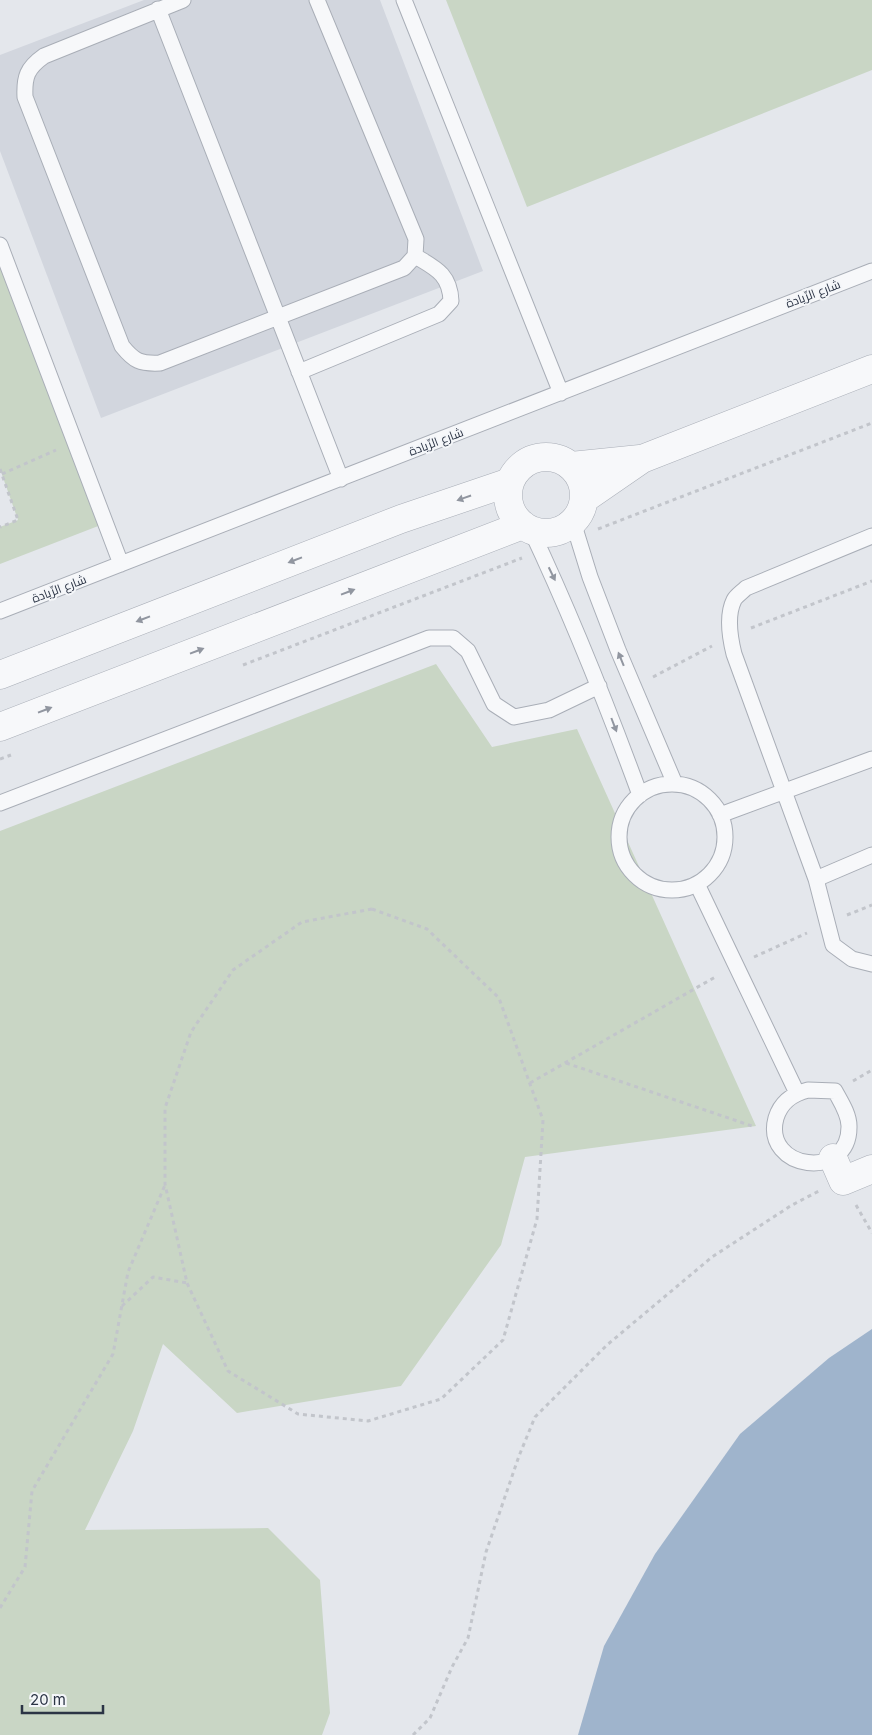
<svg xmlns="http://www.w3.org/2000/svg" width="872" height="1735" font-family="Inter,Cairo,sans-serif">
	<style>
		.built { fill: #d2d6de }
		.green { fill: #c9d6c5 }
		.water { fill: #9fb4cc }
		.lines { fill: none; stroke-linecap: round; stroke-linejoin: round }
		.lane-casing { stroke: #a9aeb7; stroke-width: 17 }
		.street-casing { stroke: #a9aeb7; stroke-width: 29 }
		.path { stroke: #c2c5cb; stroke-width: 3; stroke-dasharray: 4 4; stroke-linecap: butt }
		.lane { stroke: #f7f8fa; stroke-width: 15 }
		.street { stroke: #f7f8fa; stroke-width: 28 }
		.oneway { fill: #9196a0 }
		.labels { text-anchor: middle; stroke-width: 4; stroke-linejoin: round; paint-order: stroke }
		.street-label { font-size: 12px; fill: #2b3445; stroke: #f4f6f9 }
	</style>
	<rect width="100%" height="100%" fill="#e4e7ec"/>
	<!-- built -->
	<path class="built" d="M144,0H380L483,271L101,418L0,151V55Z"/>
	<!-- green -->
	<path class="green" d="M446,0H872V70L527,207Z
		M0,245L106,523L0,564V527L18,520L0,469Z
		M436,664L492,747L577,729L756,1126L525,1157L501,1245L401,1386L237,1413L163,1344L133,1431L85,1530L268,1528L320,1580L330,1713L322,1735H0V831Z"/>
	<!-- water -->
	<path class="water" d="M872,1329V1735H578L604,1646L655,1554L740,1434L829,1358Z"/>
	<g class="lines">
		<!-- lane casing -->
		<g class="lane-casing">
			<path id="lane" d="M183,0L44,56C27,68 24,77 25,97L122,346C134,361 140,364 160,363L404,268L415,256L416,239L317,0
				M404,0L561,393
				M158,9L341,479
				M0,245L121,564
				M299,372L439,314L451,301C450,274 435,268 415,256
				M573,522L590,577L618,650L675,784
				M531,530C572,617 607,705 640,795
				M872,536L746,588C742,592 736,596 734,600C726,616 730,638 734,654L816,879L833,945L852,959L872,964
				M0,611L872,271
				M619 837a53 53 0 1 1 106 0a53 53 0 1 1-106 0Z
				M0,803L429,638H453L468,651L494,704L514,717L549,710L599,686
				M720,815L872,759
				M816,879L872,855
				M697,884L797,1093
				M808,1090L835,1091C841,1102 849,1114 849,1126C850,1182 762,1170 776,1118C781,1102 792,1094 808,1090Z"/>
		</g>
		<!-- street casing -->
		<g class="street-casing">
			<path id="street" d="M508 495a38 38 0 1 1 76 0a38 38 0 1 1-76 0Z
				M571,466L640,459
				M584,499L642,459L872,369
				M0,675L401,519L510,482
				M0,727L523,525
				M833,1158L843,1181L872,1169"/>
		</g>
		<!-- path -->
		<path class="path" d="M0,469L18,520L0,527
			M2,474L56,450
			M598,529L872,423
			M751,628L872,581
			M243,665L522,558
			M653,677L712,646
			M0,759L11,755
			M372,909L427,929L499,998L543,1120L537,1219L503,1340L441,1399L368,1421L298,1414L228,1371L187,1283L165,1184V1108L191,1032L233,970L302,922Z
			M847,915L872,905
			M754,957L807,933
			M566,1063L755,1127
			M853,1081L872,1070
			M530,1083L717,976
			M856,1205L872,1233
			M122,1306L153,1277L187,1283
			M0,1608L25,1567L32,1491L113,1354L128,1272L165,1185
			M413,1735L430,1718L452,1667L468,1638L486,1552L519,1456L535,1417L607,1345L712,1257L792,1205L819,1191"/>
		<!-- lane -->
		<use href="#lane" class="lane"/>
		<!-- street -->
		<use href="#street" class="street"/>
	</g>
	<!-- one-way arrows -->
	<defs><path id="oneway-solid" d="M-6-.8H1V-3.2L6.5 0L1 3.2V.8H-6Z" transform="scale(1.25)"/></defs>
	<g class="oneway">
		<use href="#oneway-solid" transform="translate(464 498) rotate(161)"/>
		<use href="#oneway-solid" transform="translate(295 560) rotate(159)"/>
		<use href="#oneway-solid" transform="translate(552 574) rotate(64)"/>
		<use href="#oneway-solid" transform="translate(348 592) rotate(-21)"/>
		<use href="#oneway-solid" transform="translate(143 619) rotate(159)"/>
		<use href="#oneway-solid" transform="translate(197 651) rotate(-21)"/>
		<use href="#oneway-solid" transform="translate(621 659) rotate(-112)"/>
		<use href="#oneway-solid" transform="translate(45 710) rotate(-21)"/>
		<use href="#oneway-solid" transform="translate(614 725) rotate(69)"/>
	</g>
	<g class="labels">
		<!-- street labels -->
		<g class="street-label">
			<text transform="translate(813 294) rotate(-21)" y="4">شارع الرِّيادة</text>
			<text transform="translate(436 442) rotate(-21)" y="4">شارع الرِّيادة</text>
			<text transform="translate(59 589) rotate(-21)" y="4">شارع الرِّيادة</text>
		</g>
	</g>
	<!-- scale -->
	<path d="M22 1705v8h81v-8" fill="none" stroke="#2b3445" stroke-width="2.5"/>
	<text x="30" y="1705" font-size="15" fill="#2b3445" stroke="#f4f6f9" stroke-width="4" paint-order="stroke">20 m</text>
</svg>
